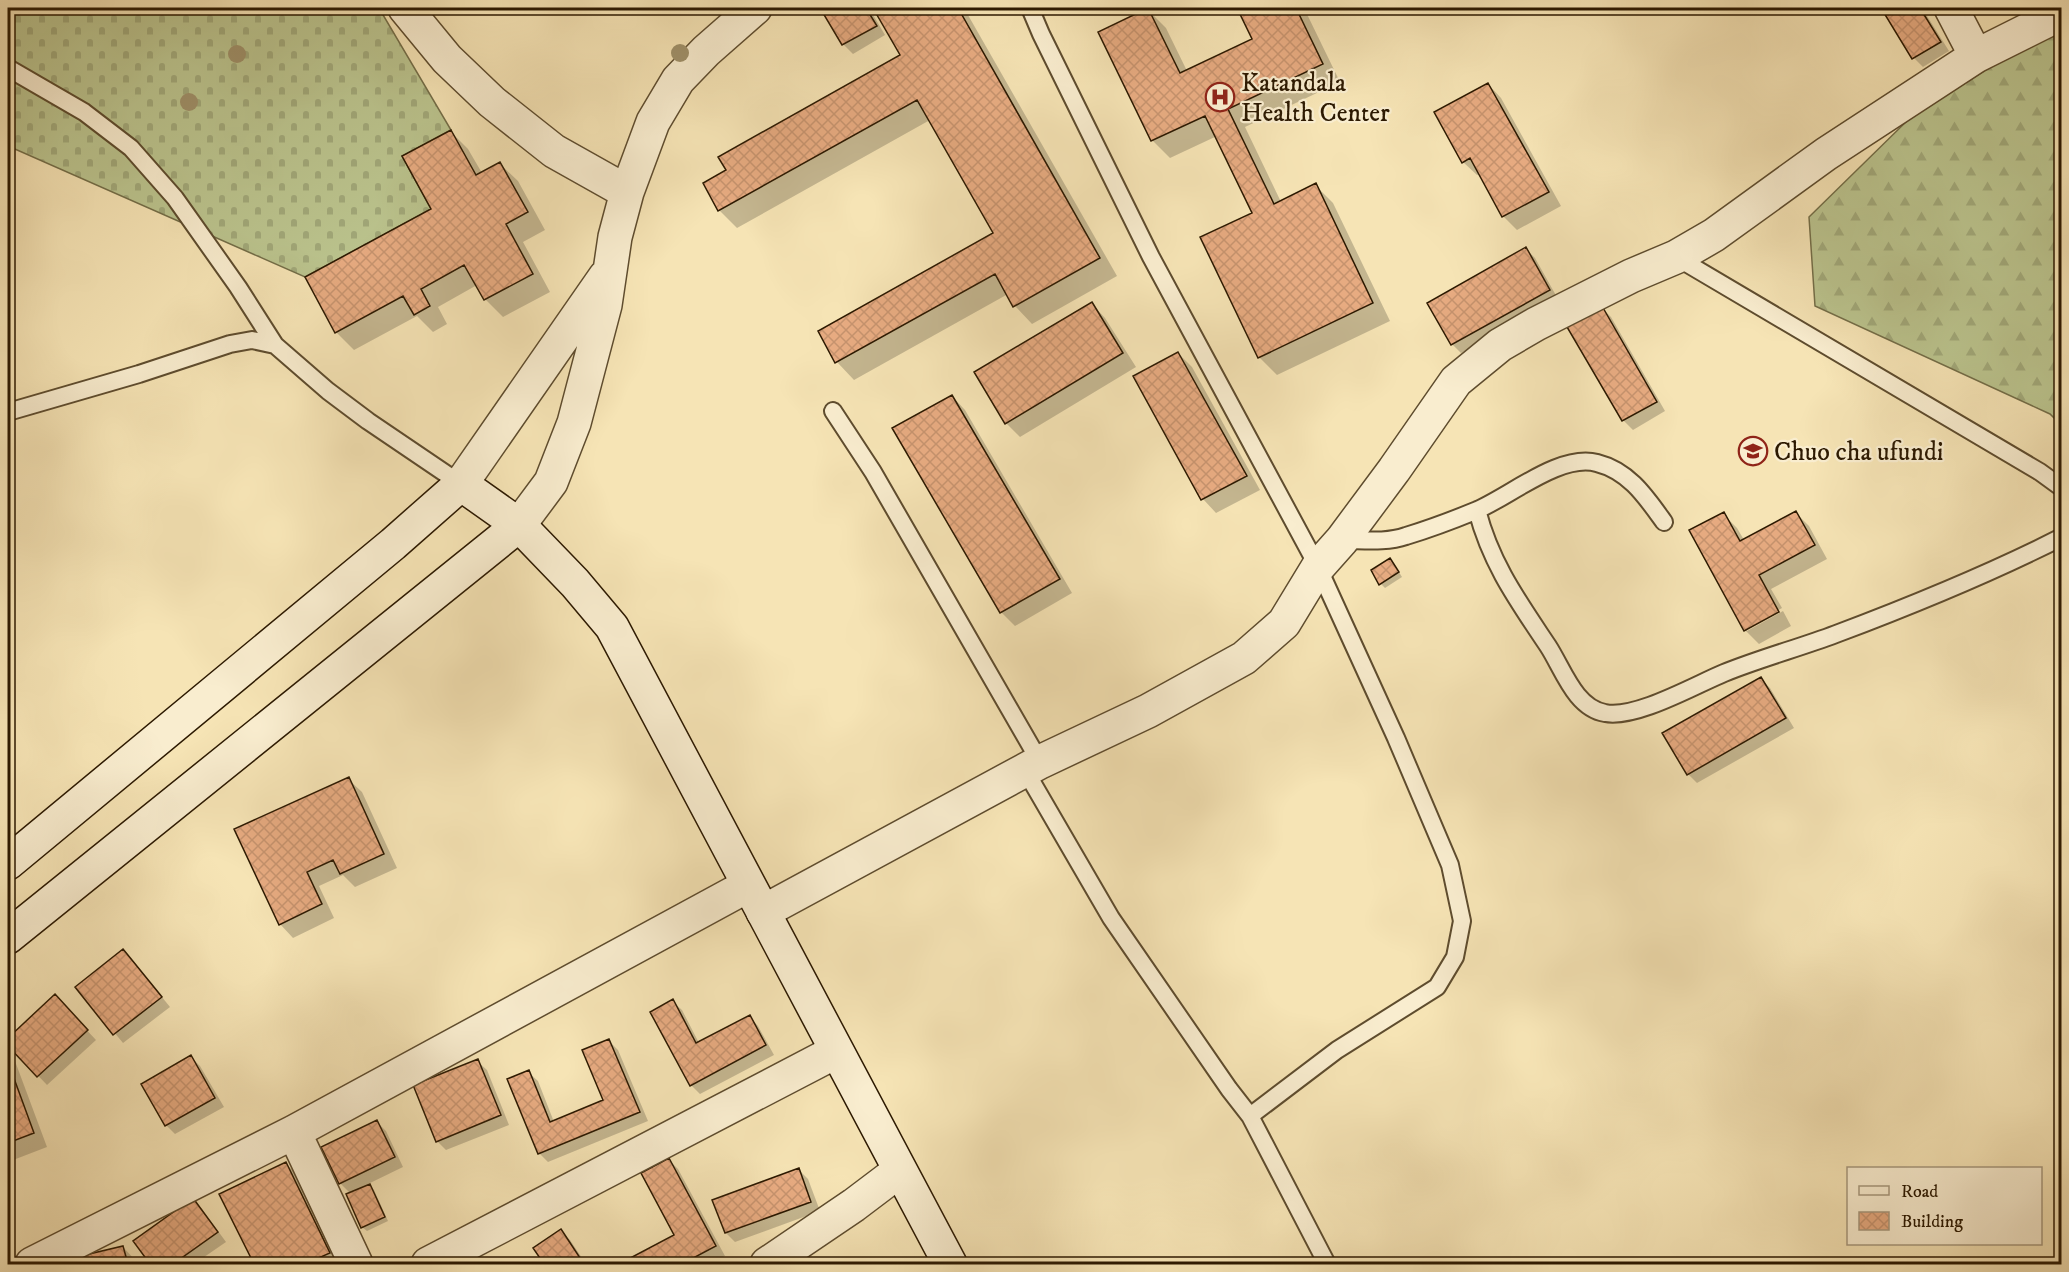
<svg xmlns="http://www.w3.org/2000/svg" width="2069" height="1272" font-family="'IM FELL DW Pica',serif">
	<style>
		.forest { fill: url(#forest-firs); stroke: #746e48; stroke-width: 1.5 }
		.cemetery { fill: url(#cemetery-stones); stroke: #746e48; stroke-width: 1.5 }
		.shadow { fill: #0003 }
		.building { fill: url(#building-cross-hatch); stroke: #2c1901; stroke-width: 1.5 }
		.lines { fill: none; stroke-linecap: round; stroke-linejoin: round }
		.lane-casing { stroke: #5e4c2e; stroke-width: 20 }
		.street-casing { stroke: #5e4c2e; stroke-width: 36 }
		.secondary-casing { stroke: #2c1901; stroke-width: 36 }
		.lane { stroke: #f9edcf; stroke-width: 16 }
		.street { stroke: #f9edcf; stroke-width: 33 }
		.secondary { stroke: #f9edcf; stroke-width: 33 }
		.tree { fill: #9f9069 }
		.labels { text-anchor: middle; stroke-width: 4.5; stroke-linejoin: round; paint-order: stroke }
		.poi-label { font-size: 26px; fill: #2c1901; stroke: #f9edcf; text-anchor: start }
	</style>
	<defs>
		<pattern id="forest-firs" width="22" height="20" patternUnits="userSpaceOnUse" patternTransform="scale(1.5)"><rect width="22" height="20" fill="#bbc48e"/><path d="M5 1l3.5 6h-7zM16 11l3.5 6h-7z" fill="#a1a879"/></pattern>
		<pattern id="cemetery-stones" width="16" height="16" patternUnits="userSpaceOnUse" patternTransform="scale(1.5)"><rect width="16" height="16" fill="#bbc48e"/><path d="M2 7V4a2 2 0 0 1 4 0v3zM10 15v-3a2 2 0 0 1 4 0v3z" fill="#a1a879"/></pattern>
		<pattern id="building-cross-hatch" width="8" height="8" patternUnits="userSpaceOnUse" patternTransform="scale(1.5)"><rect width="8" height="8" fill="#e7ab81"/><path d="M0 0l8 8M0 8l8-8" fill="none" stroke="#c6936e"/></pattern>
	</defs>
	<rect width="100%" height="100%" fill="#f6e4b5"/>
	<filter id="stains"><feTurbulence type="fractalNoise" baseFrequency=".00333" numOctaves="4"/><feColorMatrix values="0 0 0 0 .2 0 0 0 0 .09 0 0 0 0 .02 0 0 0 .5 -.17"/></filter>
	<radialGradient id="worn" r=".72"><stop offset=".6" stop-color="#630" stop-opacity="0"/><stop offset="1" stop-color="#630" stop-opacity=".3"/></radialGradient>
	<!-- forest -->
	<path class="forest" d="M2061,30V425L2050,414L1815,306L1809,217L1913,115L1989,68Z"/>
	<!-- cemetery -->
	<path class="cemetery" d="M8,8H379L451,130L402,156L431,209L305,277L8,146Z"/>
	<!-- shadow -->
	<path class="shadow" d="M822,8H869L885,35L853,54L843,44Z
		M875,8H964L1117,276L1032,324L1015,306L1008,294L854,380L837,362L995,234L930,120L737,228L719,210L728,171L902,56Z
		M1239,8H1304L1340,82L1245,127L1281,202L1315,185L1333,203L1390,321L1277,375L1259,357L1254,214L1217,136L1170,158L1152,140L1148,10L1166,28L1187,71L1254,39Z
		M1882,8H1922L1949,51L1923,67L1914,58Z
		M1488,84L1501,98L1561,206L1517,230L1503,216L1480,174L1477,175L1463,162Z
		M451,132L468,149L482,173L500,164L518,181L545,230L523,242L550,292L503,317L485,299L477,285L438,307L447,324L433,332L417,316L354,350L336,332L433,210Z
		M1526,249L1535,258L1558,299L1461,353L1452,344Z
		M1092,304L1105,318L1136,367L1020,437L1006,423Z
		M1602,308L1611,317L1665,411L1633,430L1624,421L1569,327Z
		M1178,353L1192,367L1260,490L1216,513L1203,499L1135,377Z
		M952,396L965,410L1072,593L1015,626L1001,612Z
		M1796,513L1809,526L1827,559L1771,589L1782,608L1747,627V631L1783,611L1791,626L1759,644L1745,630L1723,514L1737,528L1744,540Z
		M1394,564L1402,577L1385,588L1381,584Z
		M1761,679L1770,688L1794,728L1697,783L1688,774Z
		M348,779L362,792L397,868L355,887L343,875L319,886L334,918L293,938L280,924Z
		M132,960L170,1007L123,1043L77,987Z
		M55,996L96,1040L47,1085L8,1044V1040Z
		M672,1001L682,1010L699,1043L749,1016L758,1026L774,1055L700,1094L691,1085Z
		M609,1041L618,1050L648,1121L548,1162L539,1153L528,1072L538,1081L554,1122L605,1101Z
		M8,1049L12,1053L47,1147L8,1162Z
		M191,1057L200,1066L224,1107L175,1134L166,1125Z
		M477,1061L487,1070L509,1125L446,1150L437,1141Z
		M376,1121L386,1131L403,1167L368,1184L374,1190L388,1221L367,1231L362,1227L351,1194L340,1183L323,1147Z
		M669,1160L678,1169L725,1256L708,1264H622L676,1236Z
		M286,1164L300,1177L342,1264H255L221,1194Z
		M799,1170L808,1179L820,1211L735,1242L726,1233L714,1201Z
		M193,1200L202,1209L226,1242L194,1264H151L135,1241Z
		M560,1231L570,1240L586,1264H546L535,1248Z
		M123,1247L136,1261L137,1264H53Z"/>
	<!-- building -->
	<path class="building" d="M820,8H866L877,26L842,45Z
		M873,8H958L1100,258L1013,307L995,274L835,363L818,331L993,233L917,100L718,211L703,183L726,170L718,157L900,55Z
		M1148,8L1180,73L1252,39L1237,8H1296L1323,64L1228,109L1274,204L1316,183L1373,303L1258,358L1200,237L1252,213L1205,116L1151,141L1098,32Z
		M1881,8H1920L1941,42L1912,59Z
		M1488,83L1549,192L1502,217L1470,158L1462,163L1434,112Z
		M451,130L476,175L500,162L528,212L506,224L533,274L484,300L464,265L421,289L430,306L414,315L403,296L335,333L305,277L431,209L402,156Z
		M1526,247L1550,290L1451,345L1427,303Z
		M1092,302L1123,353L1005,424L974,372Z
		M1602,306L1657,402L1622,421L1567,327Z
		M1178,352L1247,476L1201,500L1133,376Z
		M952,395L1060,579L1000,613L892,428Z
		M1796,511L1815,545L1759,575L1779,612L1744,631L1689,530L1724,512L1740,541Z
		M1390,558L1399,572L1379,585L1371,570Z
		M1761,677L1786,718L1687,775L1662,733Z
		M349,777L384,854L340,874L333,860L307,872L322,904L279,925L234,829Z
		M123,949L162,997L113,1035L75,987Z
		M55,994L88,1030L37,1077L8,1046V1038Z
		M673,999L696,1043L750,1015L766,1045L690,1086L650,1012Z
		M609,1039L640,1112L538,1154L507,1079L529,1070L550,1122L603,1100L582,1050Z
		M191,1055L215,1098L165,1126L141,1084Z
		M478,1059L501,1115L436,1142L413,1085Z
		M8,1062L34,1133L8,1143Z
		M377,1120L395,1157L339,1184L321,1147Z
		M669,1158L716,1246L682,1264H619L674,1235L641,1173Z
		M286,1162L330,1253L305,1264H254L219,1194Z
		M799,1168L811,1202L725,1233L712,1200Z
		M370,1184L385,1217L361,1228L346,1194Z
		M193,1198L218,1232L173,1264H150L133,1241Z
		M561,1229L584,1264H544L533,1248Z
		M123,1246L128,1264H47Z"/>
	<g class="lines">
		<!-- lane casing -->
		<g class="lane-casing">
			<path id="lane" d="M1030,8L1041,34L1151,257L1318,567L1396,738L1450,865L1462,921L1455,957L1437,987L1337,1050L1250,1116
				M8,68L84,112L131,148L175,198L238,287L275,345
				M1676,257L2040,472L2062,488
				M833,411L873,472L1040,762
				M8,412L139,374L230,344L252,340L275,345L328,391L368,421L461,484
				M1477,510C1491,564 1518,601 1548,646C1563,669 1575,708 1605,713C1636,719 1695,685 1724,673C1761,658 1799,648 1836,634C1913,605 1989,574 2062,537
				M1342,540C1363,540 1386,543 1406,536C1429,529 1453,520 1475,511C1509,497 1560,453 1597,463C1629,471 1646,497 1664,522
				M1025,770L1111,918L1229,1089L1250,1116L1327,1264"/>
		</g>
		<!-- street casing -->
		<g class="street-casing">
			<path id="street" d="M405,8L447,59L492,102L554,151L627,192
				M1951,8L1976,56
				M461,484L605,277
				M519,525L551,482L574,423L605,305L615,237L627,192L653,122L678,80L706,51L755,8
				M763,912L1040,762L1148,711L1244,658L1284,623L1318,567L1342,540L1394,470L1456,381L1500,345L1536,324L1631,276L1676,257L1714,235L1826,154L1976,56L2062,13
				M294,1132L356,1264
				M32,1264L294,1132L747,886
				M428,1264L835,1052
				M767,1264L854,1205L899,1171"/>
		</g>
		<!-- secondary casing -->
		<g class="secondary-casing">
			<path id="secondary" d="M8,863L393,544L461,484L519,525L575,583L612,627L950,1264
				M8,937L519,525"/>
		</g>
		<!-- lane -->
		<use href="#lane" class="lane"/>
		<!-- street -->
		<use href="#street" class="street"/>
		<!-- secondary -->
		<use href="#secondary" class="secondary"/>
	</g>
	<!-- trees -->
	<g class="tree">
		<circle cx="680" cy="53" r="9"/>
		<circle cx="237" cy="54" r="9"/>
		<circle cx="189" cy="102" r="9"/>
	</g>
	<!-- icons -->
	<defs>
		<g id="hospital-ring" transform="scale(1.5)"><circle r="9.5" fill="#f9edcf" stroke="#8f2418" stroke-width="1.5"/><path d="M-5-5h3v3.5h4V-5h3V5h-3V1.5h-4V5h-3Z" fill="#8f2418"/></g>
		<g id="school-ring" transform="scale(1.5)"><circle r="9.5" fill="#f9edcf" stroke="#8f2418" stroke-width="1.5"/><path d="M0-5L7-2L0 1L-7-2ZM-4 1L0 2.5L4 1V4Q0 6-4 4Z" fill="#8f2418"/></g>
	</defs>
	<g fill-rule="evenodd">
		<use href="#hospital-ring" x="1220" y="97"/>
		<use href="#school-ring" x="1753" y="451"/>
	</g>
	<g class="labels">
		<!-- poi labels -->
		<g class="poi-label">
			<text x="1241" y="91">Katandala<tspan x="1241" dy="30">Health Center</tspan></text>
			<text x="1774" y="460">Chuo cha ufundi</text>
		</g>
	</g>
	<!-- margin -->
	<rect width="2069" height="1272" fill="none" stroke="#f6e4b5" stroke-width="30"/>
	<rect x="9" y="9" width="2051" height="1254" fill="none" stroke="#2c1901" stroke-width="3"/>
	<rect x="15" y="15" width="2039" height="1242" fill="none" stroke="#2c1901" stroke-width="1.5"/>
	<!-- legend -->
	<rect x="1847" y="1167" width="195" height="78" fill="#f9edcf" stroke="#a7987d" stroke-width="1.5"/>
	<rect x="1859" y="1186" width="30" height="9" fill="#f9edcf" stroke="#a7987d" stroke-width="1.5"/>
	<text x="1901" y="1197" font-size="18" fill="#2c1901">Road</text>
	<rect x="1859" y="1212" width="30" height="18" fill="url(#building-cross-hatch)" stroke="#a7987d" stroke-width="1.5"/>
	<text x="1901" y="1227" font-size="18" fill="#2c1901">Building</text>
	<rect width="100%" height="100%" filter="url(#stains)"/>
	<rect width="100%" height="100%" fill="url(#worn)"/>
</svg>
